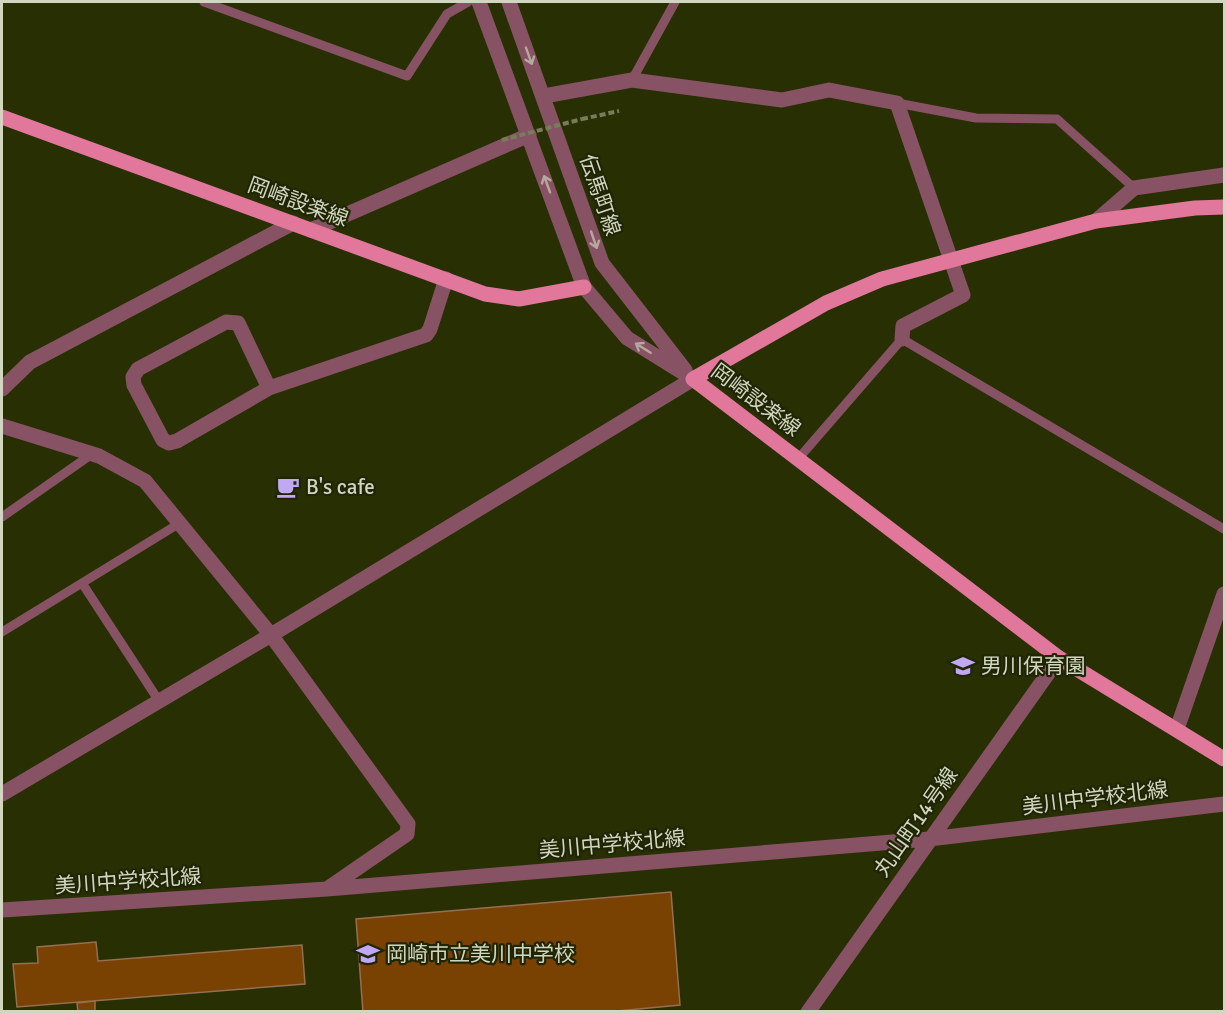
<svg xmlns="http://www.w3.org/2000/svg" width="1226" height="1013" font-family="Signika,'Noto Sans JP',sans-serif">
	<style>
		.building { fill: #794102; stroke: #956f51; stroke-width: 1.5 }
		.lines { fill: none; stroke-linecap: round; stroke-linejoin: round }
		.path { stroke: #767d5a; stroke-width: 4; stroke-dasharray: 6 3; stroke-linecap: butt }
		.service { stroke: #875364; stroke-width: 9 }
		.minor { stroke: #875364; stroke-width: 15 }
		.tertiary { stroke: #875364; stroke-width: 15 }
		.primary { stroke: #e1779b; stroke-width: 15 }
		.path-bridge { stroke: #767d5a; stroke-width: 4; stroke-dasharray: 6 3; stroke-linecap: butt }
		.oneway { stroke: #b6a89f }
		.labels { text-anchor: middle; stroke-width: 4.5; stroke-linejoin: round; paint-order: stroke }
		.street-label { font-size: 21px; fill: #d0d6bf; stroke: #1f2505 }
		.poi-label { font-size: 21px; fill: #d0d6bf; stroke: #1f2505; text-anchor: start }
	</style>
	<rect width="100%" height="100%" fill="#283003"/>
	<!-- building -->
	<path class="building" d="M671,892L680,1005L607,1012H363L356,919Z
		M96,942L98,961L302,945L305,984L17,1007L13,964L38,963L37,947Z
		M95,1001V1012H78L77,1003Z"/>
	<g class="lines">
		<!-- path -->
		<path class="path" d="M582,119L619,111"/>
		<!-- service -->
		<path class="service" d="M204,2L407,76L447,14L468,2
			M632,80L675,2
			M897,103L976,118L1057,119L1134,188
			M798,459L902,339L1224,529
			M2,517L92,454
			M82,583L159,701
			M2,632L180,523"/>
		<!-- minor -->
		<path class="minor" d="M544,96L632,80L782,100L829,90L897,103L963,295L903,326L902,339
			M1096,221L1134,188L1224,175
			M311,230L529,135
			M269,388L238,323L226,322L138,369L133,377L134,385L163,440L169,443L177,441L269,388L426,335L430,329L446,279
			M2,389L30,362L293,223
			M2,426L99,456L145,481L271,635L408,824L407,834L327,889
			M1177,729L1224,594
			M2,910L327,889L929,839L1224,804
			M808,1012L1059,658"/>
		<!-- tertiary -->
		<path class="tertiary" d="M479,2L584,287L627,338L693,379
			M509,2L602,263L685,370
			M2,794L271,635L693,379"/>
		<!-- primary -->
		<path class="primary" d="M2,117L485,294L519,299L584,287
			M1224,207L1195,208L1096,221L882,279L826,303L693,379L1059,658L1224,759"/>
		<!-- path-bridge -->
		<path class="path-bridge" d="M502,140L582,119"/>
	</g>
	<!-- one-way arrows -->
	<defs><path id="oneway-shaft" d="M-6 0H5M1.5-3L5.5 0L1.5 3" fill="none" stroke-width="1.6" stroke-linecap="round" stroke-linejoin="round" transform="scale(1.5)"/></defs>
	<g class="oneway">
		<use href="#oneway-shaft" transform="translate(529 56) rotate(70)"/>
		<use href="#oneway-shaft" transform="translate(547 184) rotate(-110)"/>
		<use href="#oneway-shaft" transform="translate(594 240) rotate(71)"/>
		<use href="#oneway-shaft" transform="translate(643 348) rotate(-148)"/>
	</g>
	<!-- icons -->
	<defs>
		<g id="cafe-bare" transform="scale(1.8)"><path d="M-5.5-4.5H6V0H3Q3 3.5 0 3.5H-2.5Q-5.5 3.5-5.5 0ZM3-3.2v2h1.7v-2ZM-6 4.5H4V6H-6Z" fill="#c1a8f3" stroke="#1f2505" stroke-width="2.5" paint-order="stroke"/></g>
		<g id="school-bare" transform="scale(1.8)"><path d="M0-5L7-2L0 1L-7-2ZM-4 1L0 2.5L4 1V4Q0 6-4 4Z" fill="#c1a8f3" stroke="#1f2505" stroke-width="2.5" paint-order="stroke"/></g>
	</defs>
	<g fill-rule="evenodd">
		<use href="#cafe-bare" x="288" y="487"/>
		<use href="#school-bare" x="963" y="666"/>
		<use href="#school-bare" x="368" y="954"/>
	</g>
	<g class="labels">
		<!-- street labels -->
		<g class="street-label">
			<text transform="translate(600 195) rotate(71)" y="7">伝馬町線</text>
			<text transform="translate(298 202) rotate(20)" y="7">岡崎設楽線</text>
			<text transform="translate(756 400) rotate(37)" y="7">岡崎設楽線</text>
			<text transform="translate(1095 798) rotate(-7)" y="7">美川中学校北線</text>
			<text transform="translate(916 822) rotate(-55)" y="7">丸山町14号線</text>
			<text transform="translate(612 844) rotate(-5)" y="7">美川中学校北線</text>
			<text transform="translate(128 881) rotate(-4)" y="7">美川中学校北線</text>
		</g>
		<!-- poi labels -->
		<g class="poi-label">
			<text x="306" y="494">B's cafe</text>
			<text x="981" y="673">男川保育園</text>
			<text x="386" y="961">岡崎市立美川中学校</text>
		</g>
	</g>
	<!-- border -->
	<rect width="1226" height="1013" fill="none" stroke="#d0d6bf" stroke-width="6"/>
</svg>
